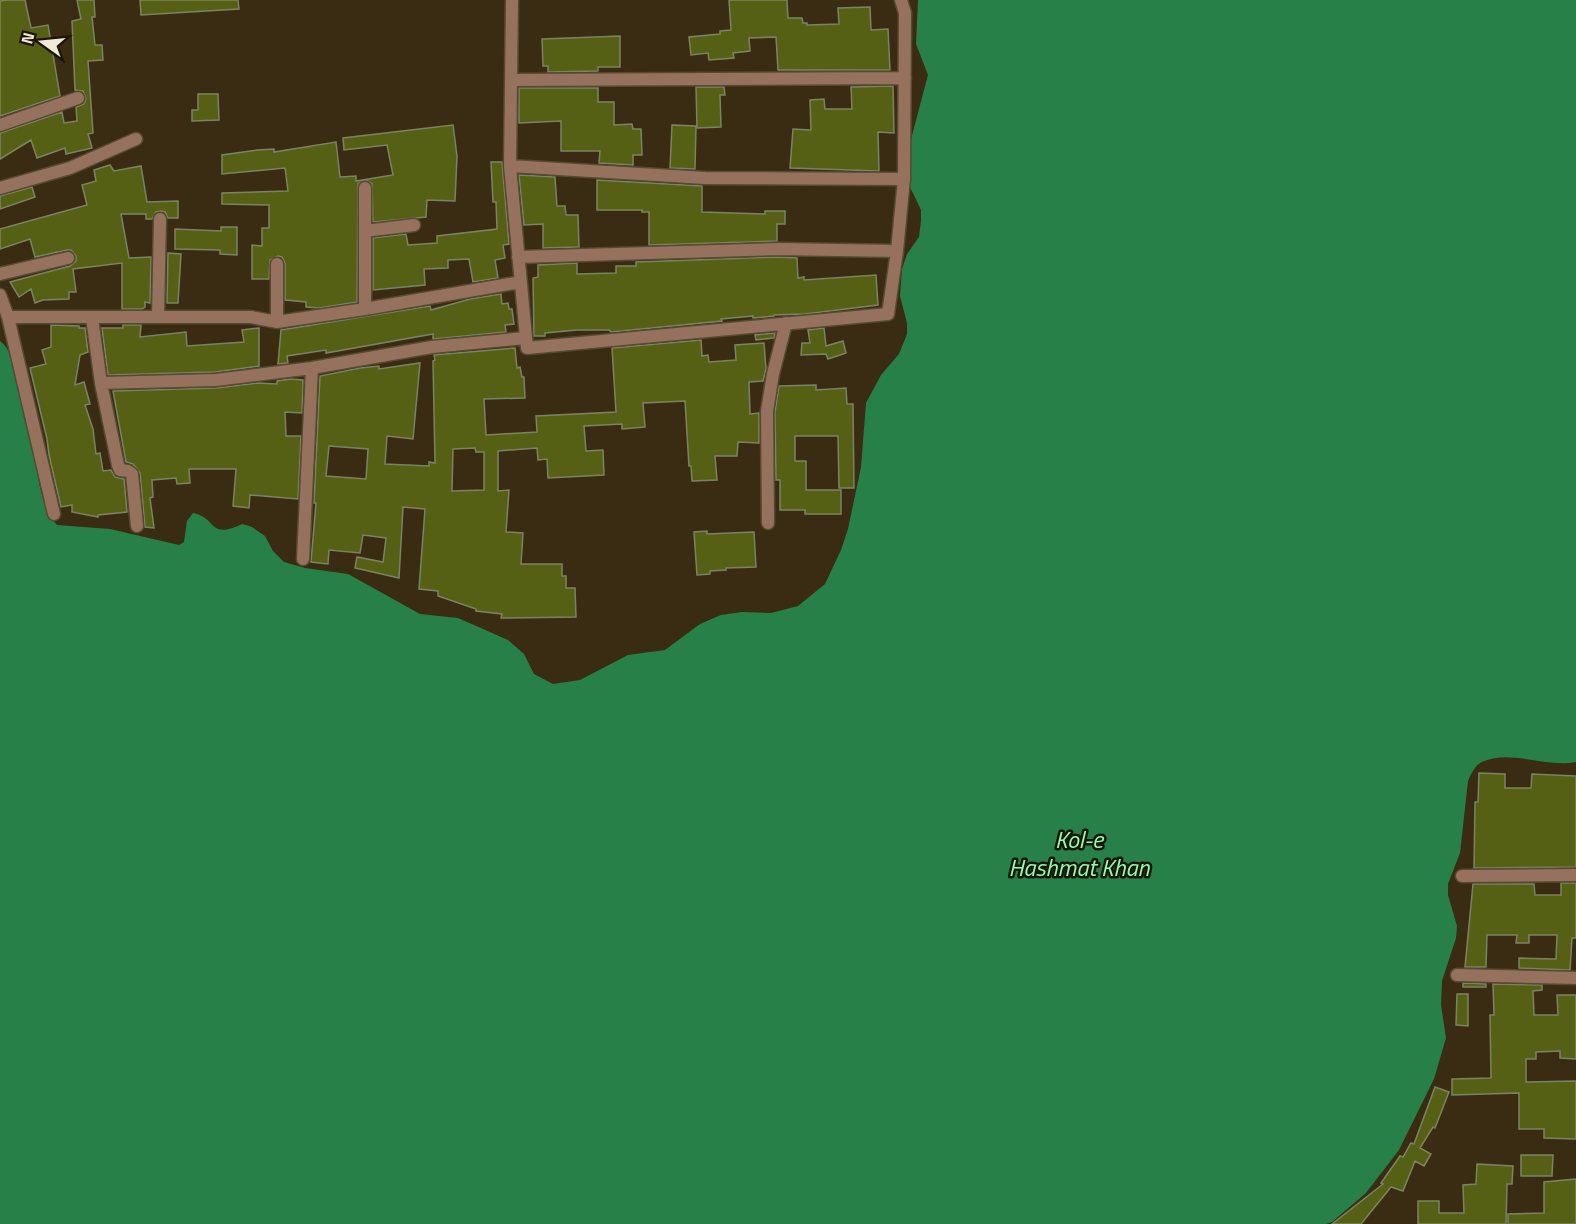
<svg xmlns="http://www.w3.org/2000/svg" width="1576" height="1224" font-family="'Titillium Web',sans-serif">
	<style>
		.water { fill: #278047 }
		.building { fill: #566015; stroke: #7c8264; stroke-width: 1.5; fill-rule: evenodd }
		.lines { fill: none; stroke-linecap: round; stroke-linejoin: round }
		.minor-casing { stroke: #564a32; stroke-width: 15 }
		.minor { stroke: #96715e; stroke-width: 12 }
		.labels { text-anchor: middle; stroke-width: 5; stroke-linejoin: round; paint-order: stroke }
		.water-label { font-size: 24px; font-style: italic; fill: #8efeae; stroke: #1b150a }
	</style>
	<rect width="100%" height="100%" fill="#392c12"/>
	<!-- water -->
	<path class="water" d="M918,0H1576V762C1546,768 1511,749 1482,762C1475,765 1471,774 1468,781L1460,853L1448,884V895L1457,926L1456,938L1442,981L1441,1005L1446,1038L1434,1079L1399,1150L1366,1193L1332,1222L1326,1224H0V341C11,349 11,361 15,373C19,383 27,393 29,403C35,436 34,501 57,525L110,529L179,545L184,542L187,521L193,513C218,518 208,540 242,524L252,527L265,536L273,551L284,562L305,568L348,574L420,614L458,618L508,640L524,654L534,674L553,684L580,680L628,655L665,650L700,624L721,615L742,612L771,613L798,606L825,584L841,550L848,529L861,467L866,403L881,375L899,354L907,334V323L900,296L902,269L907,254L919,237L921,221V210L910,187V143L928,75L916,44Z"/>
	<!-- building -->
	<path class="building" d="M7,0H25L31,28L48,25L60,96L0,116V1Z
		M77,0H94L95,17H92L95,45H102L103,60L88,61L93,133L88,134L92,148L66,154L65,148L37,158L31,140L0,159V133L62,112L64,123L77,121L76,107L84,104L86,99L83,91L75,90L72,21L81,19Z
		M140,0H238L239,9L141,15Z
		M729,0H787L788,18H802L803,23H807V25L839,24L838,8L870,7L871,30L888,29L890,70H778L776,37L749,38L750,51L733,53L734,58L709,60L708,53L691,55L689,37L720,34V31L731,30Z
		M620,36V67H598V71L548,72V66H543L542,39Z
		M893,86L894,133L878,132L879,171L790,168L793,129L811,130L810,100L824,99L825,109H852L851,87Z
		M696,87H724L725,95H720L721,127L697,128Z
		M519,88H598V102H614V125L632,124L633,129H641L642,155H633V165L599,163L600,151H561V121L519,123Z
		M198,94H218L219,120L192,121V110H198Z
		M453,125L457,156L455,201L427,200L426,217L373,222L372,184L366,180L358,184L357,302L319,308L306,307V302L285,300V263L282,257L278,256L270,260L269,279H252V245L262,246V228H269V205L222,204V193L288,191L285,168L222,174V155L257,150L274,149V152L336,142L340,177L356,176V181L393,175L387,145L344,150L343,138Z
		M672,125L696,126L695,169L670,168Z
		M491,162H502L509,244L503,245L505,258L495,260L498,278L473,282L469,259L448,260V268L424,269L425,285L373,290V238L406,234L408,245L437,243V236L497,229L496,202H493Z
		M110,165L114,171L141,166L147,202L178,201V218H168L165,212L161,211L156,212L152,219H146V214H121L129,258L151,257L150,303L145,302V307L142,309H122V263L73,269L76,292H69V299L43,300L35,303L31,289L19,297L10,282L70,266L76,261V256L71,250H67L35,257L30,239L0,249V229L87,205L82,185L96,181L94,170Z
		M519,175L555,177L557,206H565L566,215H578L579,247L543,248V224L524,225Z
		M597,180L702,186V212L765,214V211H785V224H777V241L649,245V212H642V210H597Z
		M32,187L35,197L0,209V196Z
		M221,227H237V255L220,254V250L175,249V229L221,231Z
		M168,253L181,254L178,303H167Z
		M778,257L797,258L798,278L804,277V280L876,275L878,305L805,314L774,315V316L753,318V316L721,319L722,321L611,332L609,330H577L545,333V336H534L533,278L538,277V265L577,263V274L616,273V266H636V262Z
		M501,294L502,304L508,303L509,309H512L514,324L505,325L506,332L433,339V334L326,353V350L287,356L288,363L278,364L281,330L430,306L431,310L470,299Z
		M51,325L79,326V328H85L88,352L80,355L75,385L84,382L90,404L85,405L93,429L96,454L100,453L103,471L111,470L115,477L124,479L127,512L98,515V517L72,512V505L61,507L49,455L47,439L30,368L46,364L42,350L51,347Z
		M123,325H141L140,337L186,332L187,346L244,342L242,330L259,328V366L215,372L108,375L102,328H123Z
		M824,328L826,346L843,341L846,353L828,359L826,354L801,355L802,343H810L808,330Z
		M775,333L774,338L756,340L755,335Z
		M701,340L702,356L708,355L709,362L736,360L735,345L764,343L766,369L763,381L749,382L750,414L759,413V443L738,442L737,456H715L717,480L692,481L691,466H689L685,401L643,403L645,427L622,429V424L584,426L586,451L603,450L604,475L548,478L547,459L538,460L537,448L498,451V491L509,490L506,532L523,533L521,564H562V576H566V588H575L576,617L501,618L502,614L476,611V609L438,596V591L419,589L425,509L403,507L399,578L355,568L357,557L383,562L386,538L363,535L360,553L329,550L328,564L311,562L316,503H314L320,376L360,368L379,366V369L420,363L413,439L387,436L385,464L429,466V462L435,463L433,361L435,360L434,355L515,348L517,368L520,367L522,377H524L525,398L484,399L486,435L537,432L536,416L616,412L612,348ZM329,446L368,449L366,479L326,476ZM475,448L476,452H484V490L452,491L453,449Z
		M290,379L303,380L302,413L285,412L286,436H301L298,499L250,495L249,508L233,506L236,469H189L190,483L177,484L176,478L152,480L153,497L150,498L154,528L145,527L140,473L133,464L126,462L113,391L216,388L258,383L277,384V381Z
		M816,385V390L846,388L847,404H853L854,488H839L838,436H795V461H806V490H841V514H805V510H780V480H776L775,412L779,386Z
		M707,531V534L754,532L756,567L726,568V570L710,571V574L697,575L694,532Z
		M1479,773L1505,774V788H1531L1532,774L1576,776V867L1474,868L1475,802H1478Z
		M1561,883H1576V938H1572L1570,970L1519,968V958L1556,959L1557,935H1529V943H1516L1517,935H1487L1486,967H1465L1473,884H1534L1535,895H1561Z
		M1463,983L1486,984V987H1463Z
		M1493,984L1542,985V990L1533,991L1534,1015H1558L1557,995H1576V1059L1560,1058V1051L1536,1052V1059H1526V1082L1576,1081V1139L1544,1138V1129H1519V1093L1452,1095V1079L1491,1078L1490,1015H1494Z
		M1457,994H1468V1026L1456,1025Z
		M1435,1087L1449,1092L1435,1128L1433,1127L1420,1148L1431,1154L1424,1166L1415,1161L1403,1191L1391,1187L1361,1224H1332L1383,1184L1381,1183L1400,1156L1403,1157L1411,1143L1414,1144Z
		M1521,1155H1553L1552,1176H1521Z
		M1477,1164L1513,1166L1512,1184H1507L1506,1224H1418V1201H1439V1213H1464L1463,1185L1476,1184Z
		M1576,1179V1224H1508V1214L1544,1213V1182Z"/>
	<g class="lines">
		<!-- minor casing -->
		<g class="minor-casing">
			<path id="minor" d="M512,0L510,166L527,348L888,314L897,251L904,179L905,13L901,0
				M512,80L905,78
				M0,125L78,98
				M510,166L705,178L904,179
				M0,188L70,168L136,139
				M365,188V309
				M365,231L414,225
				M518,257L778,249L897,251
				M0,274L68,258
				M0,295L8,317L54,514
				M8,317H251L277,322L365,309L521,282
				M158,317L160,219
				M92,318L101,383L216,380L312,368L432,347L525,338
				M277,322V264
				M101,383L118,465L120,470L128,471L132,474L137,526
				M768,523L767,411L773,374L786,323
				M303,559L312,368
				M1462,876L1576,875
				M1457,975L1576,978"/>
		</g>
		<!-- minor -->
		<use href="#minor" class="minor"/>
	</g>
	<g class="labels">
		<!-- water labels -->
		<g class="water-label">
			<text x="1079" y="848">Kol-e<tspan x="1079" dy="28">Hashmat Khan</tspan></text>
		</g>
	</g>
	<!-- north arrow -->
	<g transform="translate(42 42) rotate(285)" stroke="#1b150a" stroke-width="4.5" paint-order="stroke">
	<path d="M0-4.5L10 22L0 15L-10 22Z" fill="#f1e9da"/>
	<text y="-9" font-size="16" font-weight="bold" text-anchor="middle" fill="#f1e9da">N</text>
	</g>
</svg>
